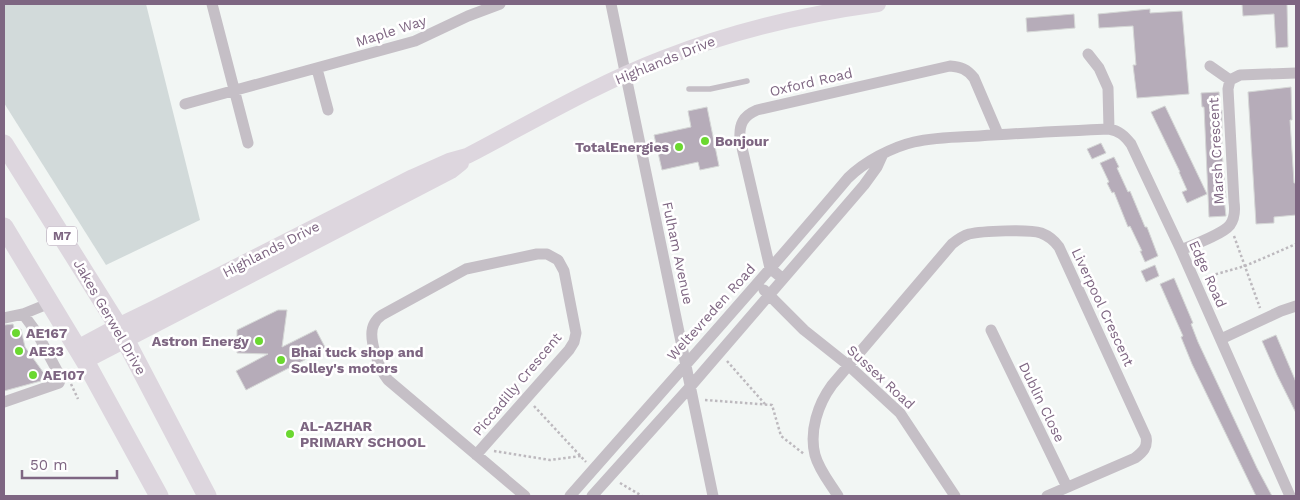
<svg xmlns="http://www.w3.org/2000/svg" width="1300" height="500" font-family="'Work Sans',sans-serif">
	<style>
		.green { fill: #d2dada }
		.building { fill: #b6acb9; stroke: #d5d7d6 }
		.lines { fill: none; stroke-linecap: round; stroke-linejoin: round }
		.path { stroke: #bdb9be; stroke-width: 2.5; stroke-dasharray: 2.5 2.5; stroke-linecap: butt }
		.service { stroke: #c5bfc6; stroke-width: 5.5 }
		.minor { stroke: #c5bfc6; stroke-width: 11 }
		.secondary { stroke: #ddd6de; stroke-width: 16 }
		.primary { stroke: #ddd6de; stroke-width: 19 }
		.poi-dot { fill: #6bd830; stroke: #fff; stroke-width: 2 }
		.labels { text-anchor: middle; stroke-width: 5; stroke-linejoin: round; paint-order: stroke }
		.shield { fill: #fff; stroke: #a594a8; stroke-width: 1 }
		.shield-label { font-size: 12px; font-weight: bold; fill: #7e6682 }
		.street-label { font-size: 14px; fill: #7e6682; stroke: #fff }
		.poi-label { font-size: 14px; font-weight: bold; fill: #7e6682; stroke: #fff; text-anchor: start }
	</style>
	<rect width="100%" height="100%" fill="#f2f6f4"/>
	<!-- green -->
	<path class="green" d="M4,4H146L200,220L106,265L4,103Z"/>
	<!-- building -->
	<path class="building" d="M1242,4H1287L1288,47L1276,48L1274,14L1243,16Z
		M1150,9V13L1182,11L1189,94L1137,98L1133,65H1136L1133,26L1099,28L1098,14Z
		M1074,14L1075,28L1027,32L1026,18Z
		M1291,87L1292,120H1290L1294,183H1296V215L1274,217V223L1256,224L1248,92Z
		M1219,92L1220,110H1222V152L1226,198H1224L1226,216L1209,217L1204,107H1202L1201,93Z
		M1165,106L1207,194L1187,203L1182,192L1187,190L1179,172H1180L1151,112Z
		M707,107L719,166L700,170L698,162L662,170L654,135L691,127L688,111Z
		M1101,143L1106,153L1092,159L1087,149Z
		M1114,157L1119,167L1117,168L1128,192L1130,191L1145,227H1147L1158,256L1145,262L1140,251H1142L1130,226L1128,227L1114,192L1112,193L1107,183L1109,182L1100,163Z
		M1155,265L1159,276L1146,282L1141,271Z
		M1174,278L1193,323L1191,324L1198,342L1257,468L1272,496H1256L1192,364L1181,337L1183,336L1160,284Z
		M278,310H287L282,347L316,330L326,349L246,390L236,371L268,354L237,353V330Z
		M13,324L15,331L21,329L25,347L48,379L4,391V325Z
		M1276,335L1296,382V413L1277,375L1262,341Z"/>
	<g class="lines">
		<!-- path -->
		<path class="path" d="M1234,236L1260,308
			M1206,277L1245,266L1296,244
			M727,361L765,404
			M71,384L78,399
			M705,400L772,405L781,436L804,454
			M534,406L586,462
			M494,451L550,460L581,456
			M620,483L642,496"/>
		<!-- service -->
		<path class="service" d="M689,89H710L747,81"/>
		<!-- minor -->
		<path class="minor" d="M212,4L248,143
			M611,4L713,496
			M1088,54L1099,68L1108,88L1109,129
			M1210,66L1230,80
			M317,69L328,110
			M185,104L415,41L468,16L500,4
			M1181,250C1193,245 1223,234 1230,225C1235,218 1235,209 1234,202L1228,89L1230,80L1240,75L1296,73
			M783,279L770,268L740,139C739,124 743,116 757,110L950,66C961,67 967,69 974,78L998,134
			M764,290L804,330L848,365L900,413L955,496
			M4,318L23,314L50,303
			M991,330L1067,487
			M1221,339L1281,311L1296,306
			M4,402L59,383L61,378L37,333L23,314
			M476,455L569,350L574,342L576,333L564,271L558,260L547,254H537L466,269L382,315C379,317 376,320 374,324C367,337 379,369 388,380L525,496
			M570,496C663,390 757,286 848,178C864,162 892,147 914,142C935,137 958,137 979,136C1022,133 1066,131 1109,129C1119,131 1124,135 1131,144L1181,250L1290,496
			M592,496L690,387L864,185L877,167L882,156
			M838,496C830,483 819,470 815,455C809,431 818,404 832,385L952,244C957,240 962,236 969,234C982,231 1029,229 1041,233C1049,236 1054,240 1059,247L1146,437C1148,447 1143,452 1135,458L1047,496"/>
		<!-- secondary -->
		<path class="secondary" d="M77,348L118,326L155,308L413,177L449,161L467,156C532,122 596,84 664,58C733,31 805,14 878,4
			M85,361L451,171L461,163"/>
		<!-- primary -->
		<path class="primary" d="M4,144L118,326L207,496
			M4,227L85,361L159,496"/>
	</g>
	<!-- markers -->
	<g class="poi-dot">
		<circle cx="705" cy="141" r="5"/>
		<circle cx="679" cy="147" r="5"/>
		<circle cx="16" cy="333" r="5"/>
		<circle cx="259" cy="341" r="5"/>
		<circle cx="19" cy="351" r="5"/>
		<circle cx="281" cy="360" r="5"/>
		<circle cx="33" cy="375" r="5"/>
		<circle cx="290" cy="434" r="5"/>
	</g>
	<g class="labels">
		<!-- shield labels -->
		<rect class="shield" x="47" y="226.5" width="30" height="19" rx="4"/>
		<g class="shield-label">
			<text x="62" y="240">M7</text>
		</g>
		<!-- street labels -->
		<g class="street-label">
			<text transform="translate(391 31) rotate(-18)" y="5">Maple Way</text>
			<text transform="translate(665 60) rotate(-22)" y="5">Highlands Drive</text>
			<text transform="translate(811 82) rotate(-13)" y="5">Oxford Road</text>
			<text transform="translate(1216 151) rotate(-93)" y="5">Marsh Crescent</text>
			<text transform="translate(271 249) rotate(-27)" y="5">Highlands Drive</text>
			<text transform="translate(678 253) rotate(78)" y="5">Fulham Avenue</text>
			<text transform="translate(1208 274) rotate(66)" y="5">Edge Road</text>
			<text transform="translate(1103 307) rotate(65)" y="5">Liverpool Crescent</text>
			<text transform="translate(711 312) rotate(-48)" y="5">Weltevreden Road</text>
			<text transform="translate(110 317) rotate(60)" y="5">Jakes Gerwel Drive</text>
			<text transform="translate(881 377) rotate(43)" y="5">Sussex Road</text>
			<text transform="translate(517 384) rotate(-50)" y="5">Piccadilly Crescent</text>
			<text transform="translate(1042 402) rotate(64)" y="5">Dublin Close</text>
		</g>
		<!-- poi labels -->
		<g class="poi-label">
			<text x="715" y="146">Bonjour</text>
			<text x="669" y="152" text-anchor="end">TotalEnergies</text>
			<text x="26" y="338">AE167</text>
			<text x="249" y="346" text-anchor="end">Astron Energy</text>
			<text x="29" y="356">AE33</text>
			<text x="291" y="357">Bhai tuck shop and<tspan x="291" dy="16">Solley's motors</tspan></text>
			<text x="43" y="380">AE107</text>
			<text x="300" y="431">AL-AZHAR<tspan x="300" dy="16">PRIMARY SCHOOL</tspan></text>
		</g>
	</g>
	<!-- border -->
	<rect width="1300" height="500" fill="none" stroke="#7e6682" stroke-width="10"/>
	<!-- scale -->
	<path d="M22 470v8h95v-8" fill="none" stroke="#7e6682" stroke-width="2.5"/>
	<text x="30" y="470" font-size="15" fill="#7e6682" stroke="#ffffff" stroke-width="4" paint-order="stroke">50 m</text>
</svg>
